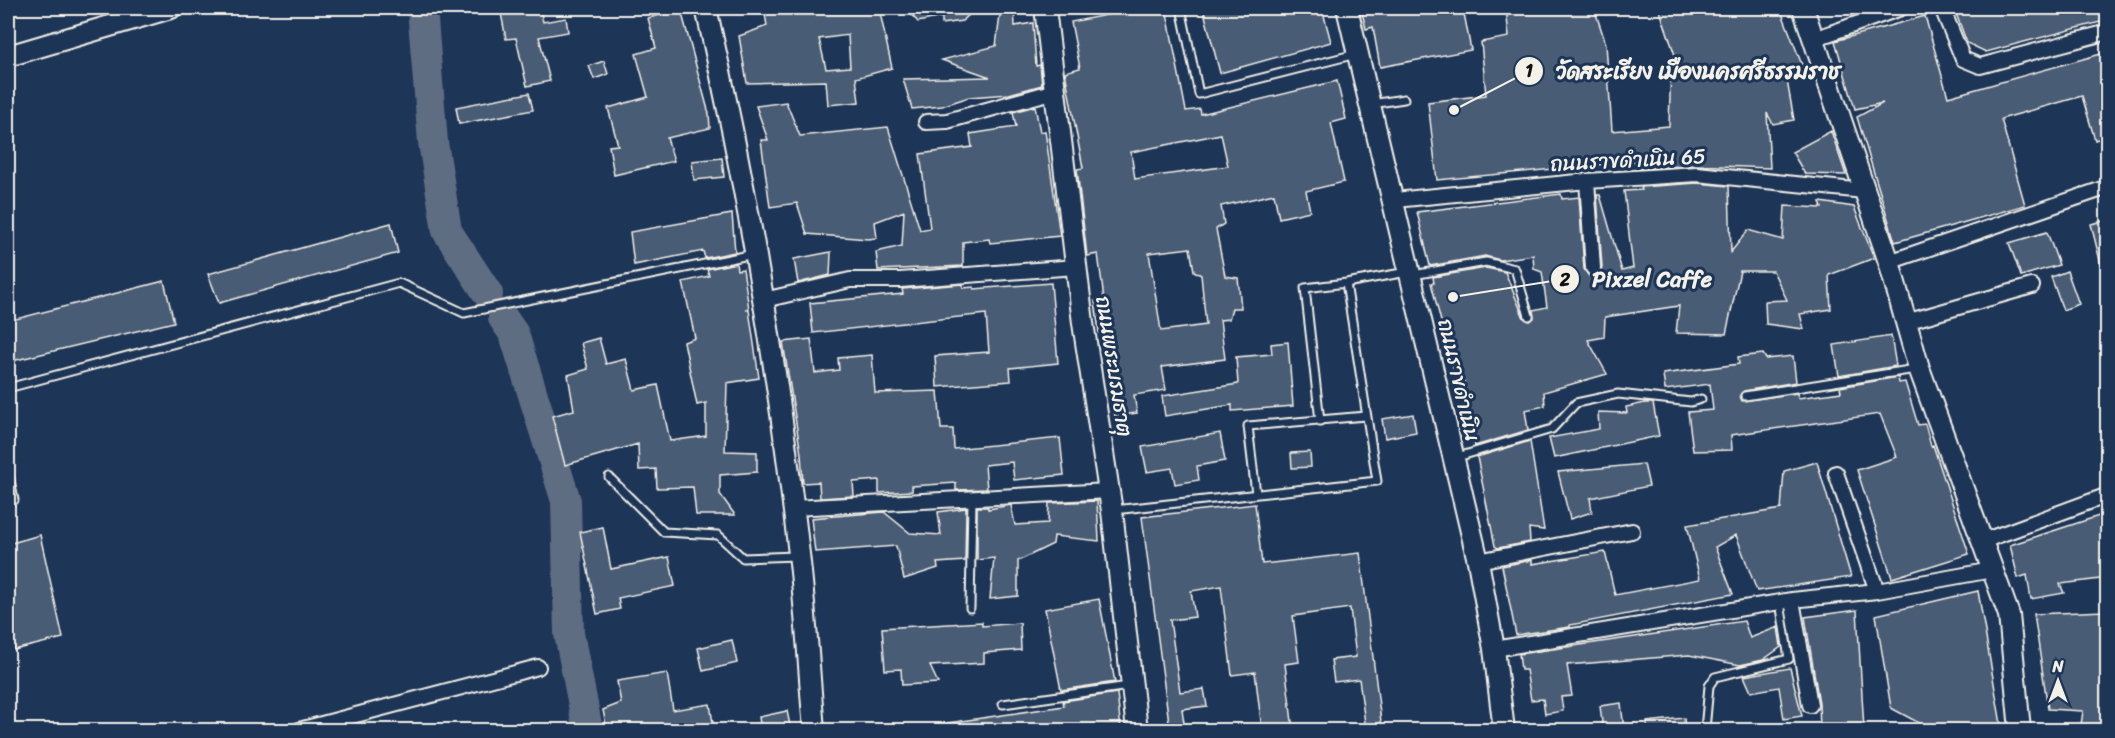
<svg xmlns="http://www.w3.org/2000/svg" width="2115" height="738" font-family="Sriracha,'Playpen Sans Thai',sans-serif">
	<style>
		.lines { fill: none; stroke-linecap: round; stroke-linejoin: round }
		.river { stroke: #5e6d82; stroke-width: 30 }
		.building { fill: #485b74; stroke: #f4f1e8; stroke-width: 1.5; fill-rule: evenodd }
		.lane-casing { stroke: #f4f1e8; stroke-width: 11 }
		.street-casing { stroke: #f4f1e8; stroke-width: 18 }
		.secondary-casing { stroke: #f4f1e8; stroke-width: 24 }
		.lane { stroke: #1d3557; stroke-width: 7 }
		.street { stroke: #1d3557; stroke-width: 14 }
		.secondary { stroke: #1d3557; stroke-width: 20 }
		.labels { text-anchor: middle; stroke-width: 6; stroke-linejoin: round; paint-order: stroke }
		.street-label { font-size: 21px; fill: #f4f1e8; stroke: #1d3557 }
		.leader { fill: none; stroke: #f4f1e8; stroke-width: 2 }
		.callout-dot { fill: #f4f1e8; stroke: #1d3557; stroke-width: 2 }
		.mark-label { font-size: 18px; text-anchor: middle; font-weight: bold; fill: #111 }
		.callout-label { font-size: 22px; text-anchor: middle; font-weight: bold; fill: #f4f1e8; stroke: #1d3557; stroke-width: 6; stroke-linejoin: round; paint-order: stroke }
	</style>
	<rect width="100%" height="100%" fill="#1d3557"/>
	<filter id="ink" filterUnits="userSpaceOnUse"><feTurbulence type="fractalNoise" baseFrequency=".0167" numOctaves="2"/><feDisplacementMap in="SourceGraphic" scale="12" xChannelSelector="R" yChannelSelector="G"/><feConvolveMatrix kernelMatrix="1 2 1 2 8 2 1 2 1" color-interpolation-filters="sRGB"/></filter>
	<g filter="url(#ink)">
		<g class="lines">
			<!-- river -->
			<path class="river" d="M422,8L433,142L447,231L488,294
				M503,318L514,334L566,501L569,634L588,730"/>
		</g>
		<!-- building -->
		<path class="building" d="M500,8H540L543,22L566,18L568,32L539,37L550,81L527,86L516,38L506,39Z
			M764,8H879L892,68L856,78L859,102L828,105L826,81L747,83L739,36L767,26ZM848,35L850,67L826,69L819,39Z
			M905,8H977L962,21L942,24V17L918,22Z
			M1001,8H1014L1015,26L1033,23L1036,66L1040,65L1042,85L1009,94L969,97L942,106L912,109L903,79L990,77L942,60L996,46Z
			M1132,8H1166L1186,111L1200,109L1201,114L1337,81L1346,119L1331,123L1344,182L1306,191L1310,211L1279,218L1274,194L1221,206L1224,224L1216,229L1225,276L1238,278L1241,308H1232L1229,319L1220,320L1225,359L1162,367L1166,390L1134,395L1137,413L1115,416L1103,332L1099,333L1095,301L1104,299L1098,254L1087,256L1077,169L1083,168L1065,72L1080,68L1071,22L1132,10ZM1221,134L1228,166L1135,179L1131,152ZM1190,248L1194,271L1201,275L1206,325L1161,331L1149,253Z
			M1203,8H1322L1331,42L1220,73Z
			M1361,8H1463L1471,50L1380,67L1373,27L1366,29Z
			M1506,8H1594L1606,44L1612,131L1669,126L1671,65L1678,64L1659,8H1780L1804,70L1786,75L1794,120L1773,124L1767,113L1770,168L1696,165L1639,169L1638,161L1437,180L1428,102L1486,95L1481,42L1509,37Z
			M1954,8H2108V20L1986,52L1967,43Z
			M681,10L709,114L710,128L667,138L674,161L614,175L609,146L618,145L608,108L648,97L636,54L656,48L648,18Z
			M1925,16L1948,97L2108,52V136L2095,140L2082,96L2001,119L2025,205L1895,242L1857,117L1883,103L1855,109L1835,41Z
			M604,61L608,74L594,79L589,66Z
			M529,93L533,110L459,124L456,107Z
			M786,102L800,136L888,127L920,230L930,228L920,154L972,147L970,134L1016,127L1013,112L1035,106L1040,132L1045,131L1060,236L990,243L989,239L963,242V266L878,270L876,252L902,246L904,211L875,222L877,238L868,239L807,234L797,203L770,207L761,140H768L756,106Z
			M1831,131L1846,175L1805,174L1792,152Z
			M722,158L724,177L694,180L692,161Z
			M1697,183L1729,186L1731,252L1748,230L1783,240L1785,206L1822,208L1820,202L1854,207L1874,258L1829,275L1831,309L1800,314L1804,329L1766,324L1765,301L1787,300L1773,271H1740L1726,334L1676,333L1679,306L1605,317L1604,337L1588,340L1607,374L1544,392L1545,406L1525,410L1528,430L1475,446L1474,441L1472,442L1464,381L1457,383L1431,283H1434L1433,277L1486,268L1505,272L1524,318L1530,321L1534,318L1533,310L1547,307L1542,272L1534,269L1533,255L1500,260L1485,256L1430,266L1417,212L1561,194L1562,199L1579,197L1584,269L1589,276L1594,277L1601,272L1602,267L1597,195H1600L1622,271L1633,268L1624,191L1642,190L1641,187Z
			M732,214L735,252L705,258L703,251L634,265L630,232Z
			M2108,220V273H2103L2091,224Z
			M391,223L398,253L219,303L208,274Z
			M2047,232L2059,265L2021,276L2009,243Z
			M831,252L830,275L798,283L794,259Z
			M736,263L737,270L743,269L749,309L746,310H749L759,378L727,383L725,451L757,452V472L720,475V494L735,515H696L693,487L657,488L656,469L639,470L638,444L565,465L552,416L574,410L568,375L588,369L581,343L599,338L606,364L626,359L634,390L658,385L670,441L706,436V403L697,405L684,342L695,338L683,282L709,276L707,269Z
			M2067,271L2079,304L2063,310L2051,277Z
			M164,281L174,322L8,362V321Z
			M1051,283L1058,363L1010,368L1011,381L937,387L935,356L989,352L986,314L813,333L810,303L903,294L902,289L963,284V288L974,287V289Z
			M1891,336L1896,366L1839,376L1834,345Z
			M811,339L815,373L839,370L838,358L872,355L875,393L938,391L941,429H953L954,449L1060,438L1064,475L1014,480L1012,462L985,465L987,489L956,490V483L912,486V491L879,493V480L853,482L854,496L820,498L819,482L803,483L801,454L783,342Z
			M1288,342L1293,406L1232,411V405L1165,416L1162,396L1238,384L1236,357L1272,354L1271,344Z
			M1763,354L1766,359L1793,356L1796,382L1744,391L1740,395L1742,401L1797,393L1798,398L1841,392L1840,387L1898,377L1899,383L1905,382L1918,425L1925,424L1931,446L1933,445L1969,554L1892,578L1857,470L1897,457L1880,414L1731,435L1732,450L1693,451L1688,412L1713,410L1710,384L1665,390L1663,374L1739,364L1738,357Z
			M1645,403H1653L1659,436L1554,458L1549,438L1599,429L1598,412L1627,413L1626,407Z
			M1413,414L1416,432L1385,438L1382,419Z
			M1220,433L1225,461L1197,466L1199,480L1175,484L1172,468L1147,472L1142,447Z
			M1530,441L1544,530L1529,528L1530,542L1498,548L1495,546L1477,457Z
			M1310,452L1311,467L1292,468L1291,453Z
			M1817,462L1851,577L1757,591L1736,535L1715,547L1733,594L1570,625V627L1516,635L1502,566L1532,560V564L1605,552L1615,595L1700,579L1687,525L1781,509L1784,471Z
			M1644,464L1649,486L1590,498L1592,512L1570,519L1558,472Z
			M1097,501L1099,541L1054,536L1053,544L1018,561V596L990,599L994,558L977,560V507H988V509L1011,505L1015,525L1048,523L1049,503Z
			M1255,504L1262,564L1360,553L1382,730H1366L1359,679L1334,682L1331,660L1356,657L1350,608L1293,616L1299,662L1285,664L1293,730H1262L1255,672L1232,675L1221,586L1191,591L1195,617L1170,620L1180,692L1204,689L1207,706L1182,709L1185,730H1170L1142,517Z
			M966,508L965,561L937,563L938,568L904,579L896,546L815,552L811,518L884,512L910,533L941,535L938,512Z
			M2108,513V578L2060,584L2064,593L2031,599L2027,575L2018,578L2010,545Z
			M603,527L611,569L669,557L675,586L618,598L620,609L597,614L580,532Z
			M40,535L63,638L14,650L8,628V544Z
			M1978,591L2002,730H1924L1923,725L1891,708L1876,615Z
			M1099,599L1115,682L1061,690L1045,609Z
			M1857,610L1864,730H1820L1819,703L1805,617Z
			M2105,611L2108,618V723L2081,725L2083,711L2048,709L2034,614Z
			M1744,621L1750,638L1778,627L1781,647L1763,660L1740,665L1689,655L1567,665L1572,696L1561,697L1563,711L1545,714L1543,699L1531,700L1526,670H1521L1519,654Z
			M982,622V626L1020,623L1021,650L984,653V663L930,666L938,683L902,685L901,669L885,670L882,628Z
			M732,640L737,663L703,671L698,648Z
			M1790,668L1802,716L1784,719L1779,687L1751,692L1744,676Z
			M667,673L673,710L710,704L714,730H607L603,710L621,703L617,681Z
			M1117,693L1121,730H948V723L1064,706L1063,701Z
			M1621,703L1624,730H1603L1600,706Z
			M787,711L791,730H761L759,717Z
			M1684,718L1685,730H1647V722Z"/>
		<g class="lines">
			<!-- lane casing -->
			<g class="lane-casing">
				<path id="lane" d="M1181,8L1199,94L1356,54
					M1371,104L1404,99
					M1413,275L1486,262L1515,269L1529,316
					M8,388L399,283L464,313L754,254
					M1745,396L1916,369
					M1320,421L1305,288L1346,283
					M1454,458L1552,429L1576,403L1618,394L1691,402L1701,399
					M8,470L14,500
					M609,477L664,532L718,535L743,558L796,556
					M1256,494L1248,426L1366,416
					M1114,510L1377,481L1346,283L1407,272
					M970,608L972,499
					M1003,704L1129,686
					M1705,730L1709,686L1715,677L1789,659L1780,602"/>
			</g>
			<!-- street casing -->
			<g class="street-casing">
				<path id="street" d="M1942,8L1963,59L1980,66L2108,32
					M1814,39L1901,8
					M926,122L947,121L1055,91
					M1587,181L1593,268
					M1395,200L1587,181L1697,174L1864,191
					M1889,262L2108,187
					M764,300L850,280H900L1076,267
					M1906,322L2032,286
					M1836,473L1877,591
					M793,508L1109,491
					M1983,541L2108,495
					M1478,561L1632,531
					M1792,600L1810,705
					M1494,649L1792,600L1877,591L1992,570
					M299,730L538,667"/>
			</g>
			<!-- secondary casing -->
			<g class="secondary-casing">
				<path id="secondary" d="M706,8C747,188 778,370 799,554C806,612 809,672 814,730
					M1045,8L1083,323L1112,511L1137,730
					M1347,8L1478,561L1494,649L1504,730
					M1803,8L1889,262L1919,368L2009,615L2020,730
					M8,56L171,8"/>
			</g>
			<!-- lane -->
			<use href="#lane" class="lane"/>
			<!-- street -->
			<use href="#street" class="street"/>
			<!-- secondary -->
			<use href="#secondary" class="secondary"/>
		</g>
	</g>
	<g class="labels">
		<!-- street labels -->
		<g class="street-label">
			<text transform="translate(1628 160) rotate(-3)" y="7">ถนนราขดำเนิน 65</text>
			<text transform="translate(1114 366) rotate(81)" y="7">ถนนพระบรมธาตุ</text>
			<text transform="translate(1459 380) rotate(77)" y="7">ถนนราขดำเนิน</text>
		</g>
	</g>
	<!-- callouts -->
	<path class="leader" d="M1454 110L1529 71M1453 297L1565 279"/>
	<g class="callout-dot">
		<circle cx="1454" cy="110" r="6"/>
		<circle cx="1453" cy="297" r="6"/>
		<circle cx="1529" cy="71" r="15"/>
		<circle cx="1565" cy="279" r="15"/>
	</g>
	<g class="mark-label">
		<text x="1529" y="77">1</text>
		<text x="1565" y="286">2</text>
	</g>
	<g class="callout-label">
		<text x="1698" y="79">วัดสระเรียง เมืองนครศรีธรรมราช</text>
		<text x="1652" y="287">Pixzel Caffe</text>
	</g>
	<!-- margin -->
	<rect width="2115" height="738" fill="none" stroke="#1d3557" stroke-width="30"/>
	<rect x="15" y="15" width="2085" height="708" fill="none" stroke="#f4f1e8" stroke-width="2" filter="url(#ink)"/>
	<!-- north arrow -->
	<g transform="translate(2058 681)" stroke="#1d3557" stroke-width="4.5" paint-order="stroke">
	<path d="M0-4.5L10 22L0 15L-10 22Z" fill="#f4f1e8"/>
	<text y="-9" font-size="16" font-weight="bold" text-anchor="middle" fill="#f4f1e8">N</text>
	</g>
</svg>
